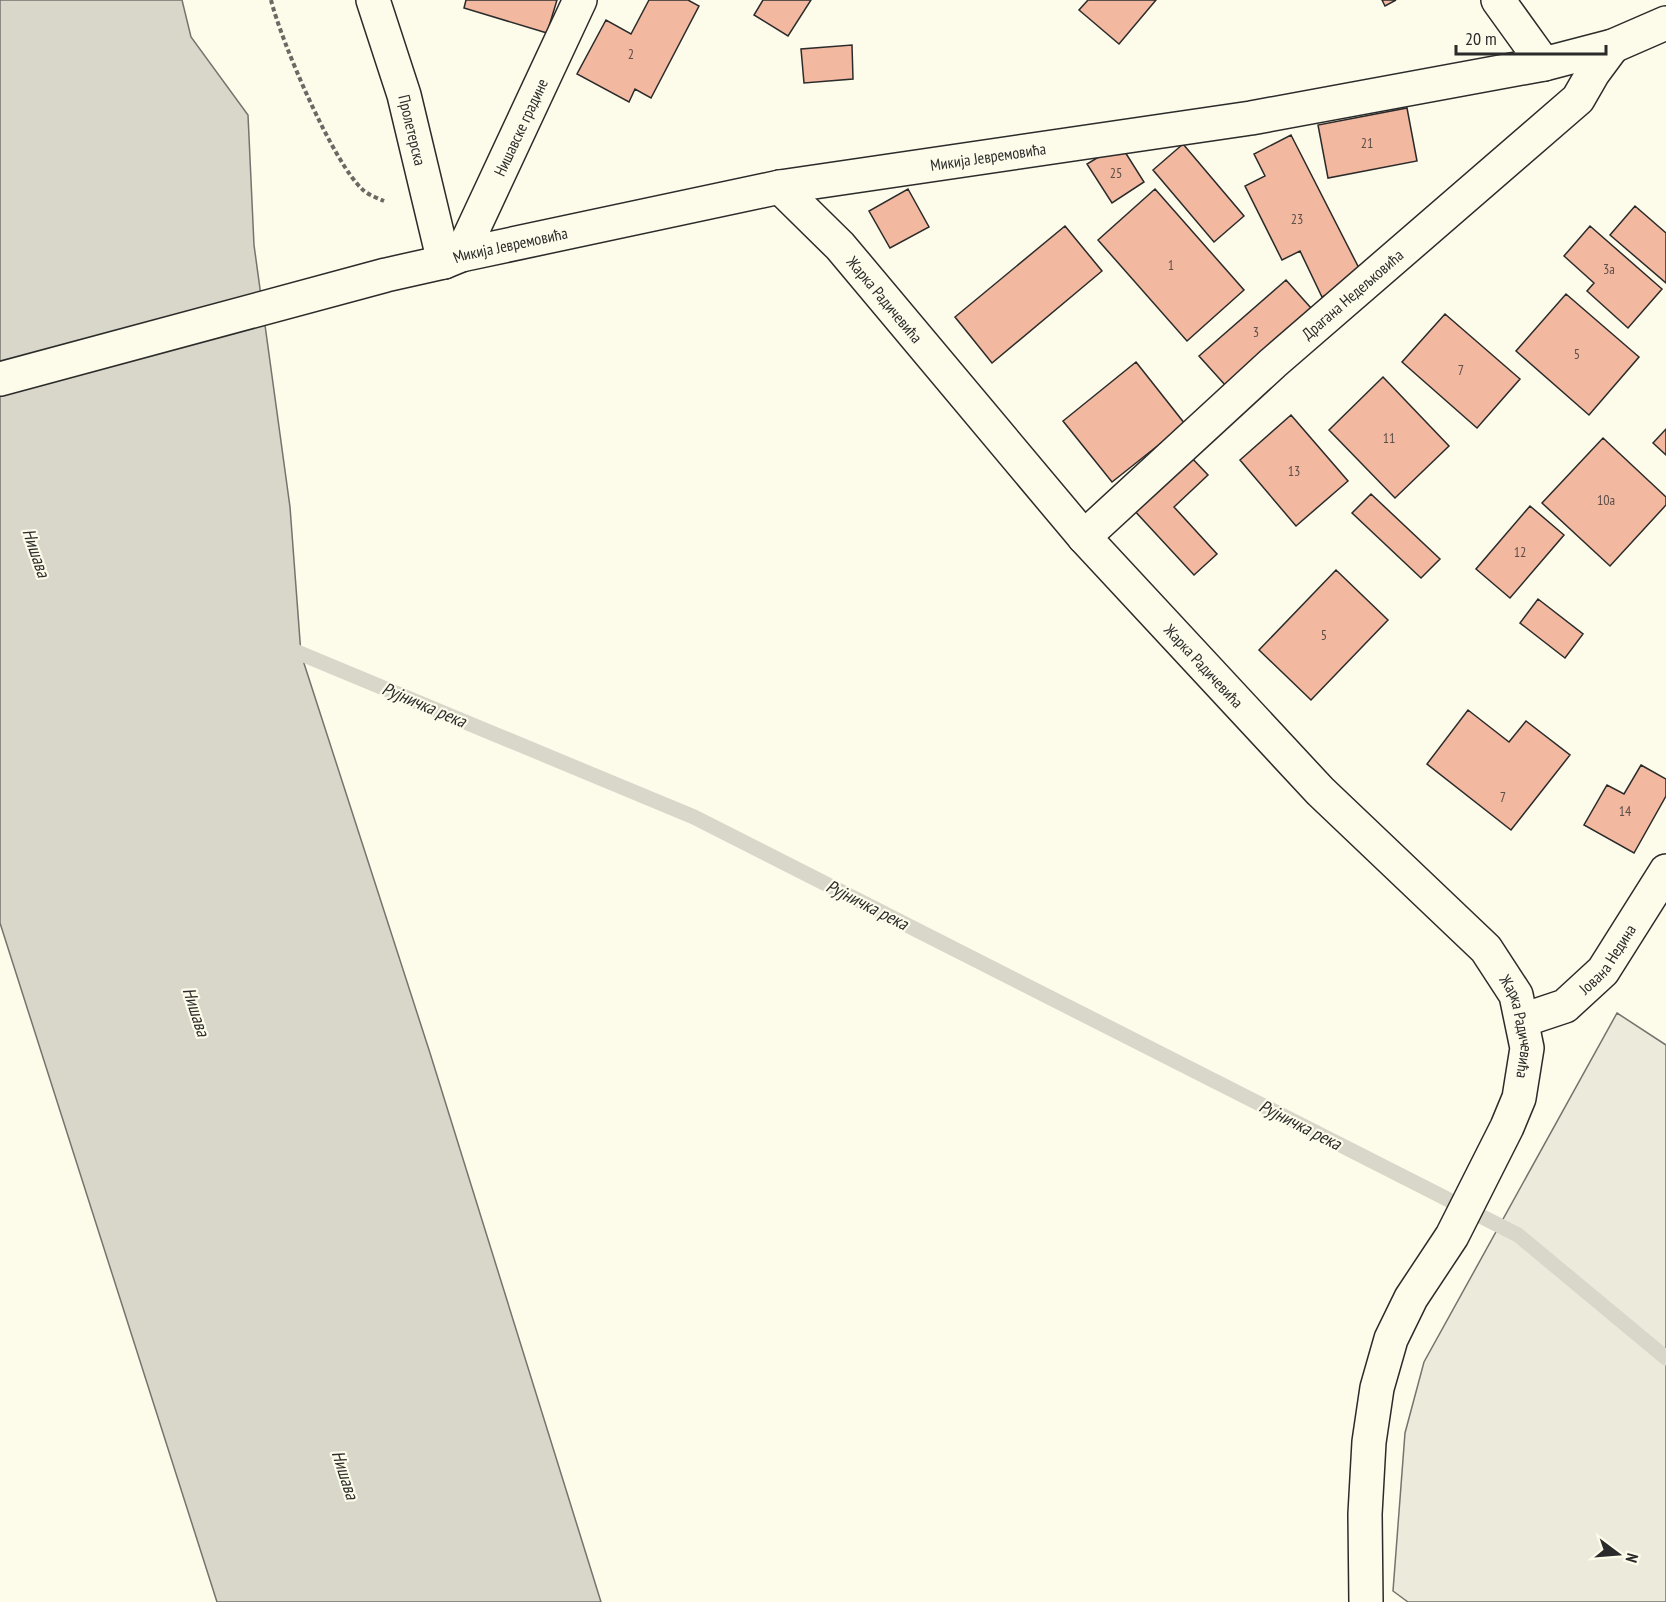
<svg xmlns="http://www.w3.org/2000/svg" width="1666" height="1602" font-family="'PT Sans Narrow',sans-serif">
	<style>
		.green { fill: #ecebdb; stroke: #74746e; stroke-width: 1.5 }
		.water { fill: #d8d7c9; stroke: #74746e; stroke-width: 1.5 }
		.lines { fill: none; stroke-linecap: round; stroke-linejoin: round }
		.stream { stroke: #d8d7c9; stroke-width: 15 }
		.building { fill: #f2b8a0; stroke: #2b2b2b; stroke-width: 1.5 }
		.minor-casing { stroke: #2b2b2b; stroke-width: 36 }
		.path { stroke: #6a6964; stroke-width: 4; stroke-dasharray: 4.5 3; stroke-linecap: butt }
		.minor { stroke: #fdfbea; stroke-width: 33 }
		.labels { text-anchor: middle; stroke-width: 4.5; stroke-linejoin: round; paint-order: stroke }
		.number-label { font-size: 14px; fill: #5d4e48 }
		.street-label { font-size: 16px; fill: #2b2b2b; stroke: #fdfbea }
		.water-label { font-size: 18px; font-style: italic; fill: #2b2b2b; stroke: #fdfbea }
	</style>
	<rect width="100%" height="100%" fill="#fdfbea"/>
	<!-- green -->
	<path class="green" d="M1617,1013L1666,1045V1602H1408L1393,1591L1405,1433L1424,1362Z"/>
	<!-- water -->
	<path class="water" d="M0,0H182L191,37L248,115L254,245L290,507L301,654L430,1053L601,1602H217L0,923Z"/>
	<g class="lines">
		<!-- stream -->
		<path class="stream" d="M285,647L694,817L1518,1235L1666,1358"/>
	</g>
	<!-- building -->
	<path class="building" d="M466,0H557L547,33L464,8Z
		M649,0H688L699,6L651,98L635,89L629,102L577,74L606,20L631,34Z
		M763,0H811L788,36L754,15Z
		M1088,0H1156L1119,44L1079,10Z
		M1382,0H1396L1385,6Z
		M852,45L853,79L804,83L801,49Z
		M1407,108L1417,161L1328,178L1318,125Z
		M1291,135L1363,276L1322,297L1300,251L1282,260L1245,186L1265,176L1254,154Z
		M1120,144L1144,182L1112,203L1087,164Z
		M1183,144L1244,216L1214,242L1153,170Z
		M908,189L929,227L890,248L869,211Z
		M1155,189L1244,290L1187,341L1098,240Z
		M1635,206L1666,233V283L1610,235Z
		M1065,226L1102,271L992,363L955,317Z
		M1590,226L1662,289L1628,328L1587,291L1594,283L1564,256Z
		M1286,280L1311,308L1226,386L1199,356Z
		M1566,294L1639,357L1589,415L1516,351Z
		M1445,314L1520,379L1477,428L1402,362Z
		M1136,362L1185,424L1112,482L1063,421Z
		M1383,377L1449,446L1395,498L1329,430Z
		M1291,415L1348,481L1296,526L1240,460Z
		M1666,429V455L1653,443Z
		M1603,438L1666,497V505L1610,566L1542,503Z
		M1189,455L1208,475L1174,507L1217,554L1194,575L1132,508Z
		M1371,494L1440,559L1421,578L1352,513Z
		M1530,506L1564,535L1510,598L1476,569Z
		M1336,570L1388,620L1311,700L1259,650Z
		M1538,599L1583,634L1565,658L1520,623Z
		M1468,710L1509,742L1526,721L1570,755L1511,830L1427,764Z
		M1641,765L1666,779V796L1634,853L1584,825L1607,785L1624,794Z"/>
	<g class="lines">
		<!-- minor casing -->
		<g class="minor-casing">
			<g id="minor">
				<path id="s1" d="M373,0L404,95L444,262"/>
				<path d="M1498,0L1544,64"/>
				<path id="s2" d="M780,187L840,246L1084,537L1320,791L1486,949L1516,995L1527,1048L1519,1098L1507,1127L1452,1236L1411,1298L1391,1339L1377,1388L1369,1442L1365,1514L1366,1602"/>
				<path id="s3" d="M461,255L580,0"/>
				<path id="s4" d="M0,379L386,275L444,262L461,255L780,187L1251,118L1544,64L1613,46L1666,23"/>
				<path id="s5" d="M1084,537L1273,363L1578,99L1593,73L1613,46"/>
				<path id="s6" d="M1523,1020L1565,1006L1603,971L1666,871"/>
			</g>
		</g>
		<!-- path -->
		<path class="path" d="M271,0C281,41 333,163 363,190C369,195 377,198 384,201"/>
		<!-- minor -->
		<use href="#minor" class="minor"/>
	</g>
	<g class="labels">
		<!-- number labels -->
		<g class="number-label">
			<text x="631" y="59">2</text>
			<text x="1367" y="148">21</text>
			<text x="1116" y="178">25</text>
			<text x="1297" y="224">23</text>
			<text x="1171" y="270">1</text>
			<text x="1609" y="274">3a</text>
			<text x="1256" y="337">3</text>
			<text x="1577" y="359">5</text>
			<text x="1461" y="375">7</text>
			<text x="1389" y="443">11</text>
			<text x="1294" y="476">13</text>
			<text x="1606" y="505">10a</text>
			<text x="1520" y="557">12</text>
			<text x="1324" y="640">5</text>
			<text x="1503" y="802">7</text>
			<text x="1625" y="816">14</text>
		</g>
		<!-- street labels -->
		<g class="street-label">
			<text dy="6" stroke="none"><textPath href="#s3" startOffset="141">Нишавске градине</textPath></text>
			<text dy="6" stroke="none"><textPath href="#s1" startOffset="136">Пролетерска</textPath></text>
			<text dy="6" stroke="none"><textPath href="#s4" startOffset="1014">Микија Јевремовића</textPath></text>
			<text dy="6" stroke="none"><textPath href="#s4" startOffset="528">Микија Јевремовића</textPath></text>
			<text dy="6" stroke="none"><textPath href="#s5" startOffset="362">Драгана Недељковића</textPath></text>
			<text dy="6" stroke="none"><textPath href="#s2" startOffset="154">Жарка Радичевића</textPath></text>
			<text dy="6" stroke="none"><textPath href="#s2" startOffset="640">Жарка Радичевића</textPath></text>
			<text dy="6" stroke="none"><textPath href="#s6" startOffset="108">Јована Недина</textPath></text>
			<text dy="6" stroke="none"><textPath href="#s2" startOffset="1126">Жарка Радичевића</textPath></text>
		</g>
		<!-- water labels -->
		<g class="water-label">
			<text transform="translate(36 553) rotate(71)" y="6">Нишава</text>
			<text transform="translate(424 705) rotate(23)" y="6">Рујничка река</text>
			<text transform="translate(867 905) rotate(27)" y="6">Рујничка река</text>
			<text transform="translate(196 1012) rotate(72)" y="6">Нишава</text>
			<text transform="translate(1300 1125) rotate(27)" y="6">Рујничка река</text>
			<text transform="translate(345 1475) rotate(72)" y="6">Нишава</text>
		</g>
	</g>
	<!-- north arrow -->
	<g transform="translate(1618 1554) rotate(106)" stroke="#fdfbea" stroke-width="4.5" paint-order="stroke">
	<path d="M0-4.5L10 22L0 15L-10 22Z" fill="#2b2b2b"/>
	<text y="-9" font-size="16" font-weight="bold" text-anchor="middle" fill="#2b2b2b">N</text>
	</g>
	<!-- scale -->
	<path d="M1456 45v9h150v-9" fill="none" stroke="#2b2b2b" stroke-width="3"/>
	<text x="1465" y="45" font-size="18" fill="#2b2b2b" stroke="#fdfbea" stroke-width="4.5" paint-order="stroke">20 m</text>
</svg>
